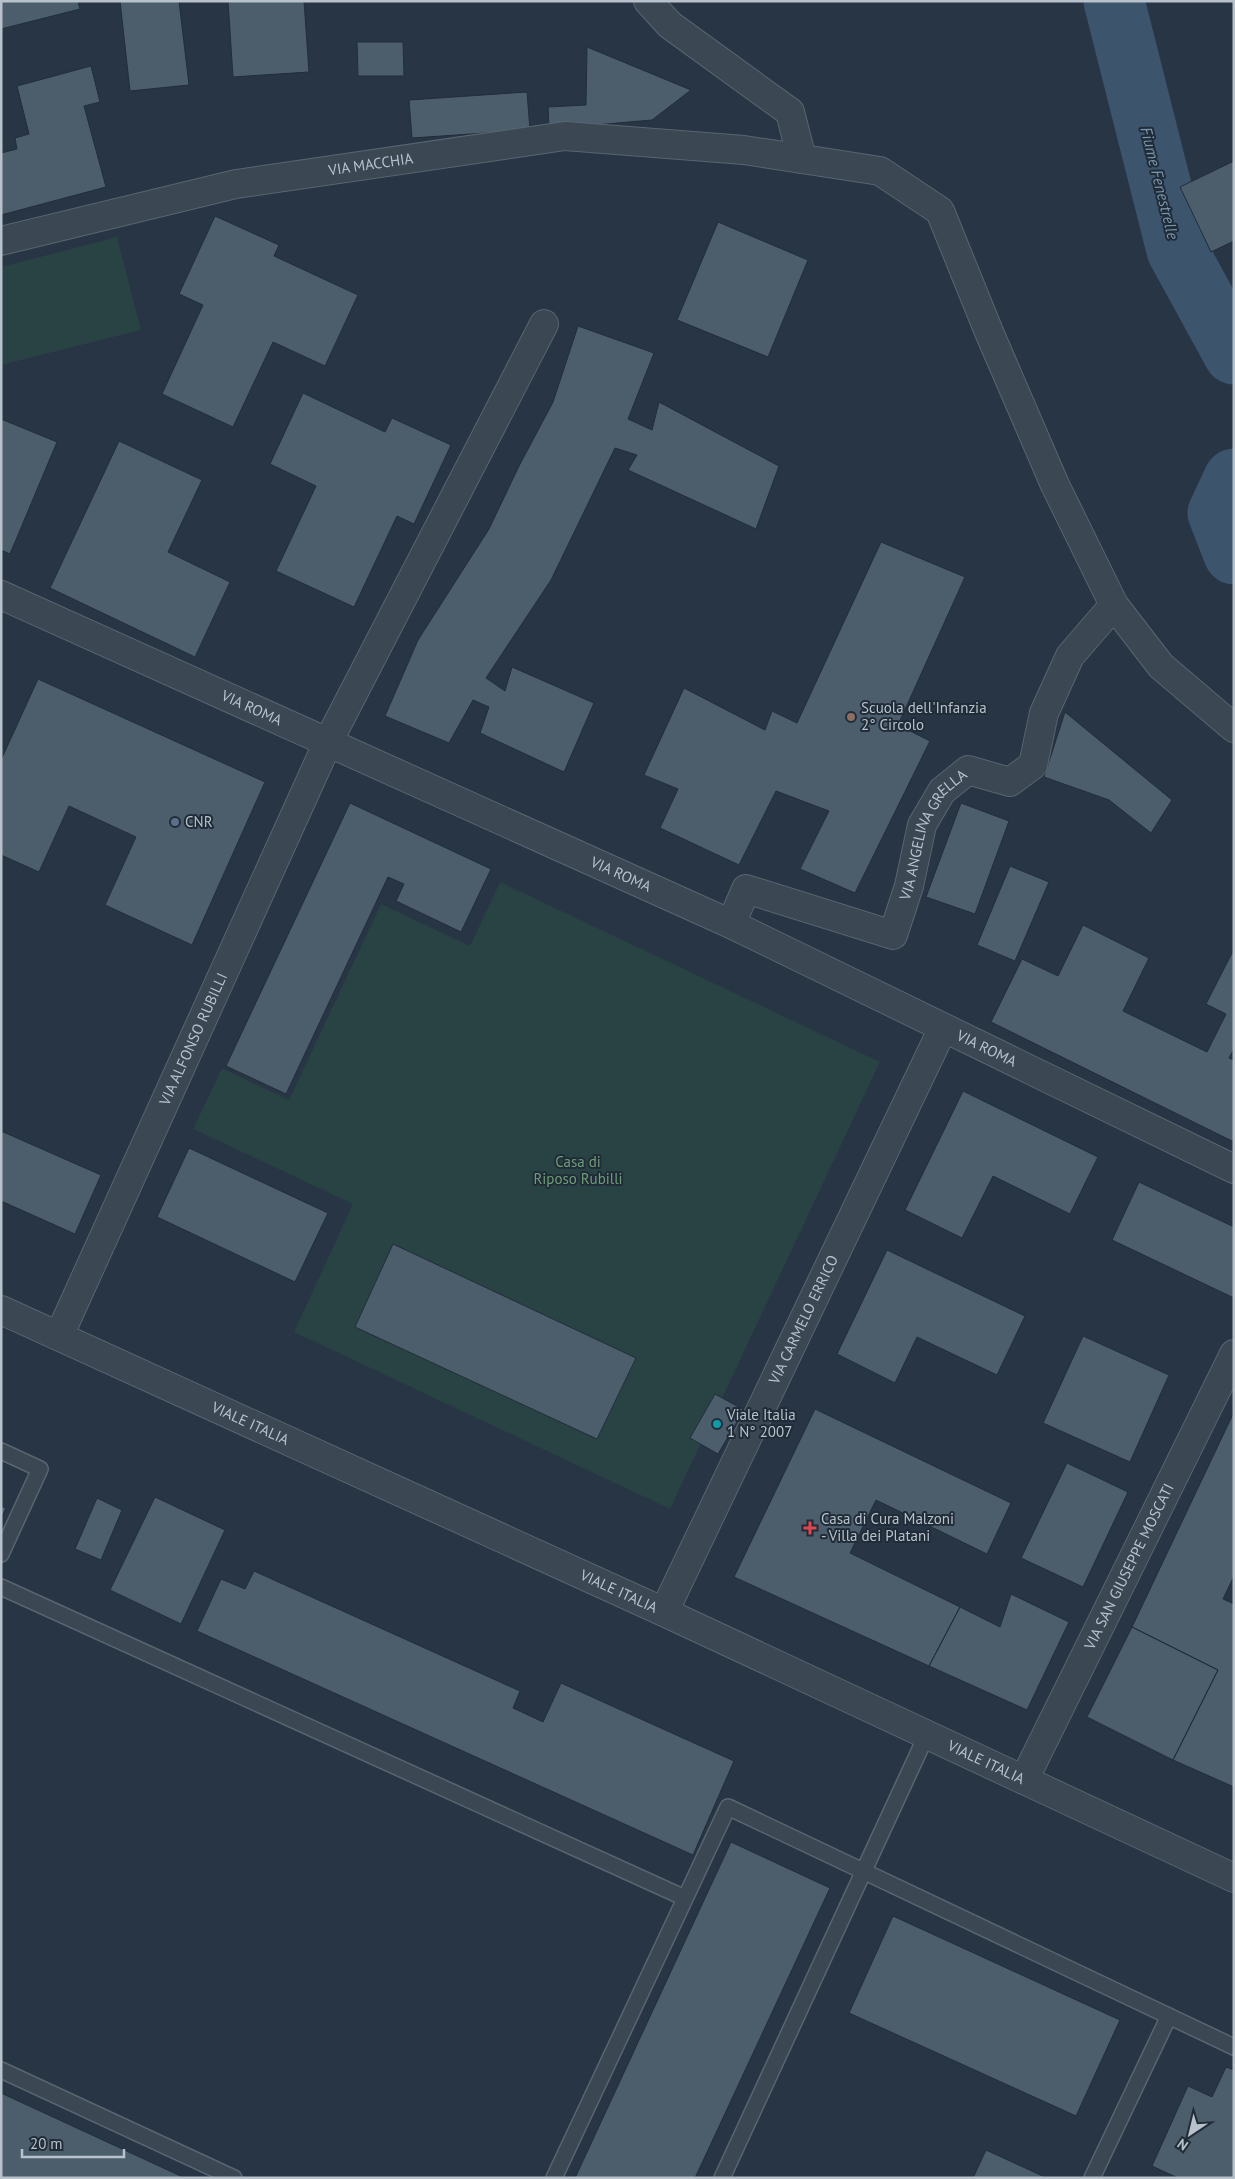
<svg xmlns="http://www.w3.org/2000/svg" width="1235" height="2179" font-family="'PT Sans',sans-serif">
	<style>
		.green { fill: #294344 }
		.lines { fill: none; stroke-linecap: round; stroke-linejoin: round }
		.river { stroke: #3c546c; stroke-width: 61 }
		.building { fill: #4c5d6c; stroke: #222e3a }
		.service-casing { stroke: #596570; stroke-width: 18 }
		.minor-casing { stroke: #596570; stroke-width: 30 }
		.service { stroke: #3b4753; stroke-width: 15 }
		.minor { stroke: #3b4753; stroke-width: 28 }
		.education-dot { fill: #8d6e63; stroke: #202c38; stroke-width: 2 }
		.service-dot { fill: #5c6f8a; stroke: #202c38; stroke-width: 2 }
		.culture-dot { fill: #0f9aa8; stroke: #202c38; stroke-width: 2 }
		.health-dot { fill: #e0444e; stroke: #202c38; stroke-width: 2 }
		.labels { text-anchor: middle; stroke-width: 4; stroke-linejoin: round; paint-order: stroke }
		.street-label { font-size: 15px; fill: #b8c2cd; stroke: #202c38 }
		.poi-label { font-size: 15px; fill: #b8c2cd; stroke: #202c38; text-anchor: start }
		.park-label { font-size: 15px; fill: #6f9e76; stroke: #202c38 }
		.water-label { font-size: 16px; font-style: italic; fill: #7895b0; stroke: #202c38 }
	</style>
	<rect width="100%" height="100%" fill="#273544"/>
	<!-- green -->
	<path class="green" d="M117,237L141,330L1,365V267Z
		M500,882L880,1062L670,1509L294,1332L353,1204L193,1129L222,1068L289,1100L381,904L470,946Z"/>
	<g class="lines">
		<!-- river -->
		<path class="river" d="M1114,1L1177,250L1234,354
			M1234,479L1218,513L1234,554"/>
	</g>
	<!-- building -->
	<path class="building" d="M1,1H78L80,9L1,29Z
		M120,1H179L189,85L130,91Z
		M228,1H304L309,72L233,77Z
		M357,42H403L404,76H358Z
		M587,47L691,90L652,120L549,129L548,107L586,105Z
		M91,66L100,102L84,106L106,187L1,215V153L17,149L15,138L29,134L17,86Z
		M527,92L530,130L412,138L409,100Z
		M1234,161V241L1211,252L1180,187Z
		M215,216L279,245L274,256L358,295L325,366L273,342L233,427L162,394L203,305L179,294Z
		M718,222L808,260L768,357L677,320Z
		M578,326L654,353L628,419L652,430L659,402L779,466L756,529L628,470L637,455L615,448L551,580L486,678L505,691L512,667L594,703L564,772L480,733L489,707L473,700L449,743L385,716L418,640L489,529L519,466L553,402Z
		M303,393L385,432L392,418L451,445L414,524L397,516L354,607L276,571L316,486L270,464Z
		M1,419L57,442L10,554L1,550Z
		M119,441L202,480L168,552L230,582L195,657L50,588Z
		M881,542L965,577L898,725L930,741L855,893L800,869L829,811L776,791L739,865L660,828L678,789L644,775L684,688L765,730L772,711L797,723Z
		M38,679L265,782L192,945L105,905L136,837L69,806L39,872L1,855V760Z
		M1065,712L1172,800L1151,833L1109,800L1044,777Z
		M350,803L491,869L461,932L396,901L404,884L388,877L286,1094L226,1066Z
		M961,803L1009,821L975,914L926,897Z
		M1010,866L1049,882L1015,961L977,945Z
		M1083,925L1149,958L1123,1011L1207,1052L1226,1014L1206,1004L1234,949V1049L1229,1058L1234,1060V1142L991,1022L1022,959L1058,976Z
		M963,1091L1098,1157L1070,1214L993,1176L962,1238L905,1210Z
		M1,1131L101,1175L75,1234L1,1201Z
		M189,1148L328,1213L295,1282L157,1217Z
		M1139,1182L1234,1227V1298L1112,1240Z
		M393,1244L636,1358L597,1439L355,1327Z
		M887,1250L1025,1316L997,1375L917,1337L895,1383L837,1354Z
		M1083,1336L1169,1375L1130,1462L1043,1423Z
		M715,1394L744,1410L718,1454L690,1438Z
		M815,1409L1011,1503L987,1554L876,1500L850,1553L960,1607L929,1666L734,1577Z
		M1234,1412V1576L1223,1599L1234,1604V1787L1173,1760L1218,1670L1132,1627Z
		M1067,1463L1128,1492L1083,1587L1021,1558Z
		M155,1497L225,1530L181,1624L110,1590Z
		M97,1498L122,1510L101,1560L75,1549Z
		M1,1506L6,1508L1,1519Z
		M254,1571L520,1691L513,1708L543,1722L561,1683L734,1761L693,1855L197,1631L221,1579L245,1589Z
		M1011,1594L1069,1622L1027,1710L929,1666L960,1607L1000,1627Z
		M1132,1627L1218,1670L1173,1760L1087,1717Z
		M731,1842L830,1888L695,2178H575Z
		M893,1916L1120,2020L1076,2116L849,2013Z
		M1226,2067L1234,2070V2178H1178L1152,2166L1188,2086L1212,2097Z
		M1,2093L185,2178H1Z
		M986,2150L1047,2178H973Z"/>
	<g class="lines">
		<!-- service casing -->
		<g class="service-casing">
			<path id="service" d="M1,1451L40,1469L1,1554
				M1,1587L685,1898
				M1,2070L234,2178
				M554,2178L728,1807L1234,2047
				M722,2178L927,1734
				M1092,2178L1169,2016"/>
		</g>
		<!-- minor casing -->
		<g class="minor-casing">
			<g id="minor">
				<path d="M648,1L670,25L790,112L802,159"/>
				<path id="s1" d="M1,241L236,184L565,136L744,150L880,171L940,211L989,332L1055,485L1114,605L1161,666L1234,728"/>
				<path id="s2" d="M1,595L731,924L1234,1169"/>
				<path id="s3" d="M731,924L746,889L893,935L909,886L922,825L942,791L968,770L1010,782L1033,765L1044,713L1070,656L1114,605"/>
				<path id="s4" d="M1,1310L664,1612L1234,1878"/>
				<path id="s5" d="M59,1336L328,742L544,324"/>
				<path id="s6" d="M664,1612L943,1028"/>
				<path id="s7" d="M1024,1780L1234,1354"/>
			</g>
		</g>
		<!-- service -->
		<use href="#service" class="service"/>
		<!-- minor -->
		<use href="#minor" class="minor"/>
	</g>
	<!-- markers -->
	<circle class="education-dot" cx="851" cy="717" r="5"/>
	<circle class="service-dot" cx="175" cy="822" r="5"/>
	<circle class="culture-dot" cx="717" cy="1424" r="5"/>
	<path class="health-dot" d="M807.5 1520.5h5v5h5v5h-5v5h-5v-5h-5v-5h5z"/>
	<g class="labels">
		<!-- street labels -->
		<g class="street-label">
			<text dy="5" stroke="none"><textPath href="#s1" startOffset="378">VIA MACCHIA</textPath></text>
			<text dy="5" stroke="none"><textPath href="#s2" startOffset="275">VIA ROMA</textPath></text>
			<text dy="5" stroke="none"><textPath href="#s3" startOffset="302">VIA ANGELINA GRELLA</textPath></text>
			<text dy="5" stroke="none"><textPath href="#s2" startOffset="680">VIA ROMA</textPath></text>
			<text dy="5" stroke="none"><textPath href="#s5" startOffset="326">VIA ALFONSO RUBILLI</textPath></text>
			<text dy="5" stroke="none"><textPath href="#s2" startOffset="1085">VIA ROMA</textPath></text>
			<text dy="5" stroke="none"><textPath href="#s6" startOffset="324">VIA CARMELO ERRICO</textPath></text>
			<text dy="5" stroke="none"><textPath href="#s4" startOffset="274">VIALE ITALIA</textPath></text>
			<text dy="5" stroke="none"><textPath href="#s7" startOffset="238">VIA SAN GIUSEPPE MOSCATI</textPath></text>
			<text dy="5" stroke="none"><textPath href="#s4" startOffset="679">VIALE ITALIA</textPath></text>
			<text dy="5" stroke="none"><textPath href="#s4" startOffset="1084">VIALE ITALIA</textPath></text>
		</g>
		<!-- poi labels -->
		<g class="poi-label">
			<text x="861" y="713">Scuola dell'Infanzia<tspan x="861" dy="17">2° Circolo</tspan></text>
			<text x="185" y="827">CNR</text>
			<text x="727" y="1420">Viale Italia<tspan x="727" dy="17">1 N° 2007</tspan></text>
			<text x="821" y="1524">Casa di Cura Malzoni<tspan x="821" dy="17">- Villa dei Platani</tspan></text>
		</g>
		<!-- park labels -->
		<g class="park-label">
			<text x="578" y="1167">Casa di<tspan x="578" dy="17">Riposo Rubilli</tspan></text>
		</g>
		<!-- water labels -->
		<g class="water-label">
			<text transform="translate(1160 183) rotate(76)" y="6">Fiume Fenestrelle</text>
		</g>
	</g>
	<!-- border -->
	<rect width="1235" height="2179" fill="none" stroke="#b8c2cd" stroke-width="5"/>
	<!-- north arrow -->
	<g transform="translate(1190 2134) rotate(215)" stroke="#202c38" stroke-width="4" paint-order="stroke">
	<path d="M0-4L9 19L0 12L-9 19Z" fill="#b8c2cd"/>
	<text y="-8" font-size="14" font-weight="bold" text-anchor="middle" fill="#b8c2cd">N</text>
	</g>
	<!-- scale -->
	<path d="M22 2149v8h102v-8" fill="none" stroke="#b8c2cd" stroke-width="2.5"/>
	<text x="30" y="2149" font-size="15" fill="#b8c2cd" stroke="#202c38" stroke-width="4" paint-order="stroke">20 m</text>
</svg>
